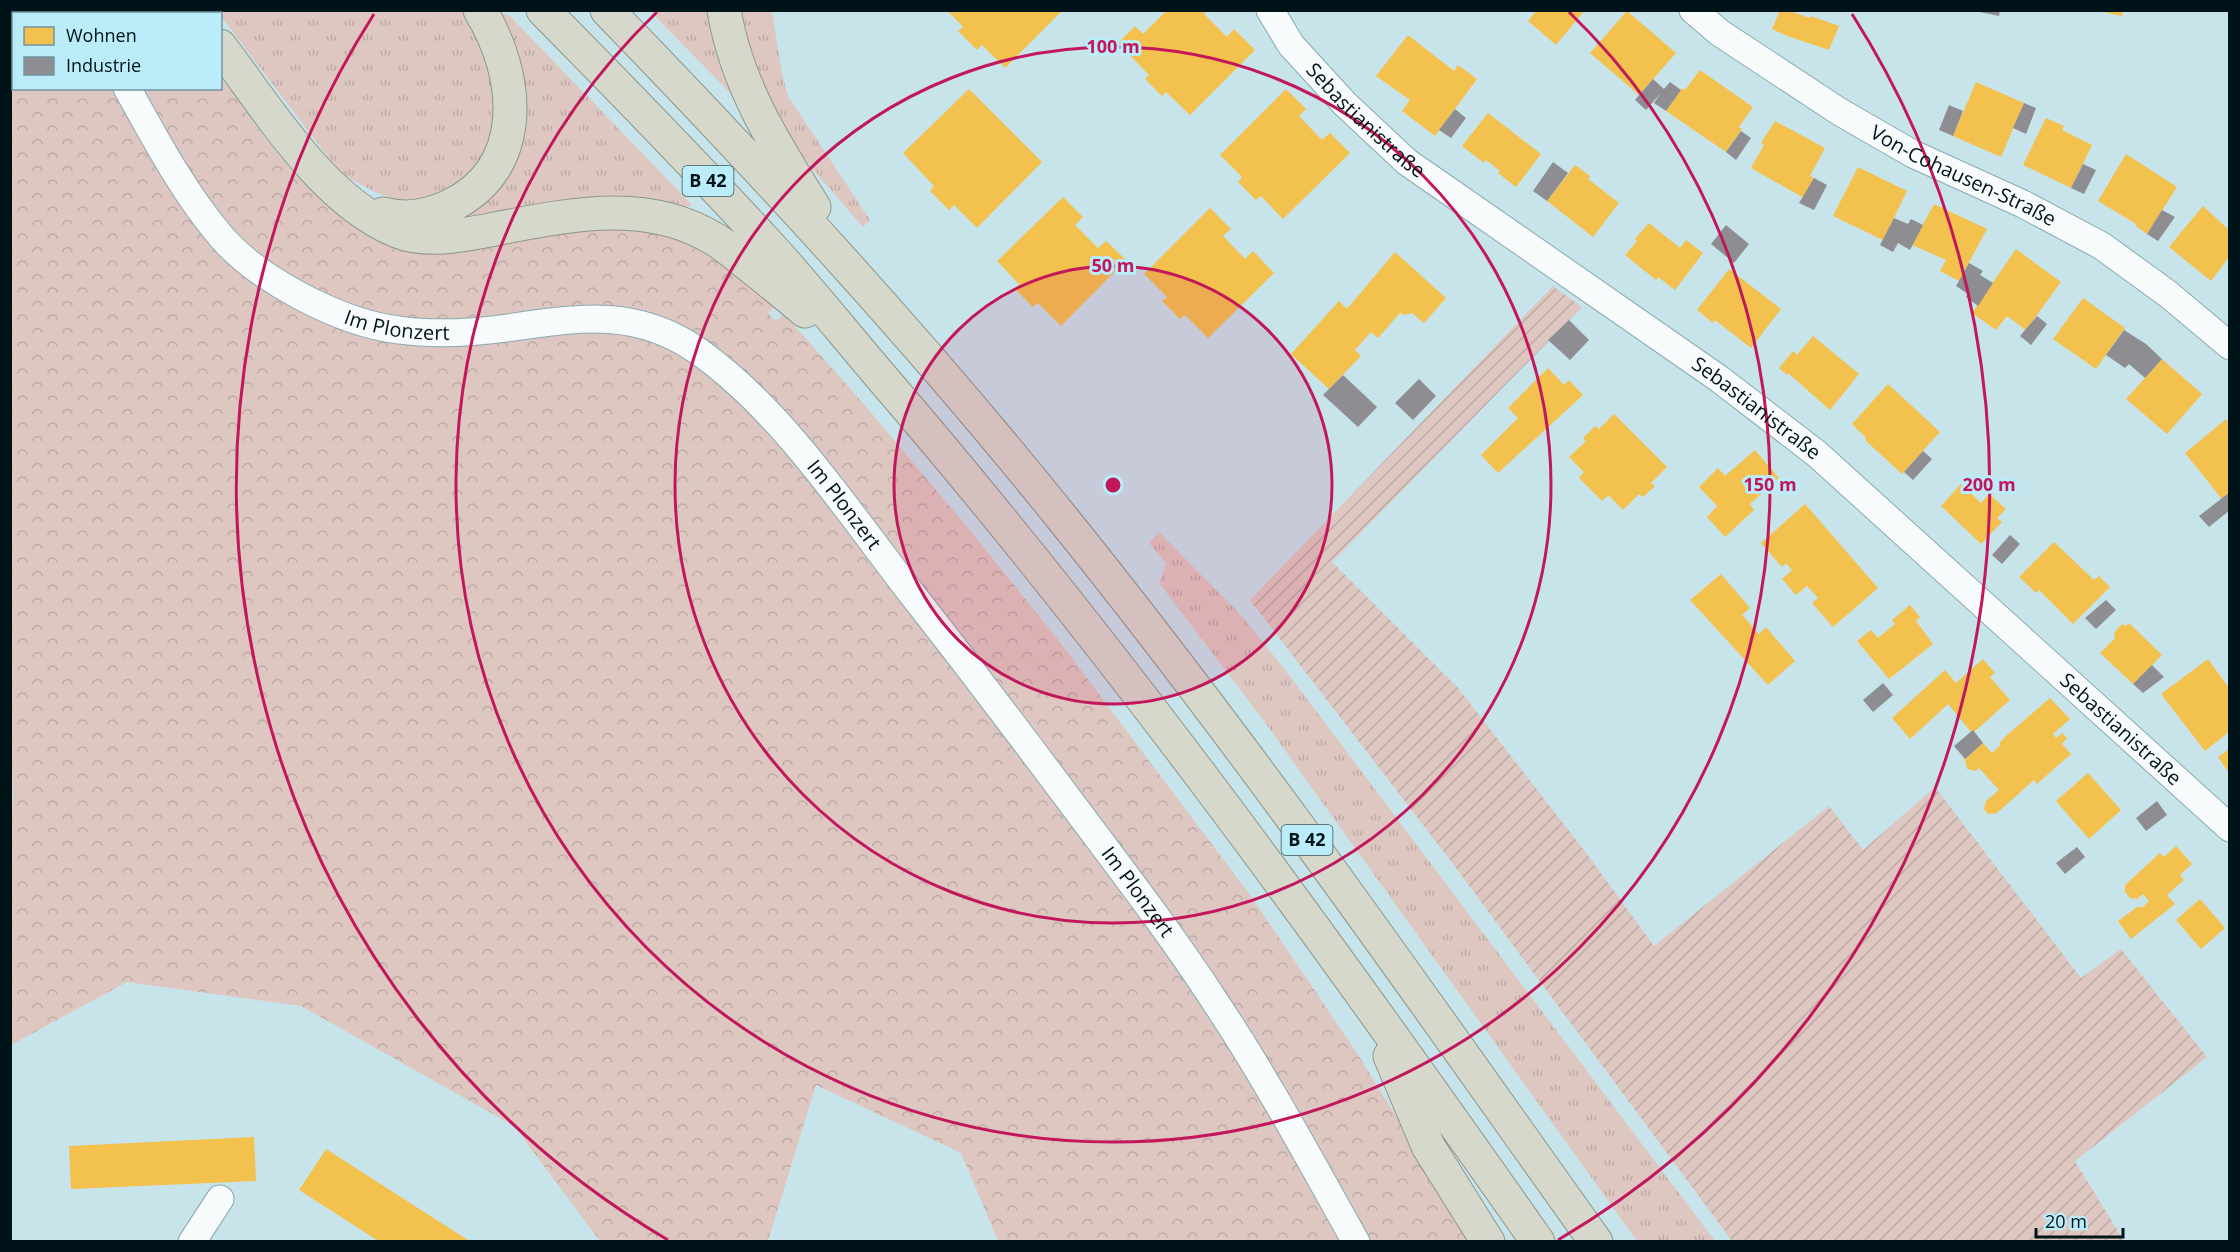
<svg xmlns="http://www.w3.org/2000/svg" width="2240" height="1252" font-family="'Open Sans',sans-serif">
	<style>
		.grass { fill: url(#grass-tufts) }
		.forest { fill: url(#forest-crowns) }
		.garden { fill: url(#garden-furrows) }
		.homes { fill: #f2c14e }
		.industry { fill: #8d8d92 }
		.lines { fill: none; stroke-linecap: round; stroke-linejoin: round }
		.minor-casing { stroke: #8aa9b0; stroke-width: 29 }
		.trunk-casing { stroke: #8b968b; stroke-width: 35 }
		.minor { stroke: #f7fbfc; stroke-width: 27 }
		.trunk { stroke: #d6d8cc; stroke-width: 33 }
		.ring { fill: none; stroke: #c2185b; stroke-width: 3 }
		.labels { text-anchor: middle; stroke-width: 6; stroke-linejoin: round; paint-order: stroke }
		.shield { fill: #baecf9; stroke: #38545c; stroke-width: 1.5 }
		.shield-label { font-size: 18px; font-weight: bold; fill: #001319 }
		.street-label { font-size: 20px; fill: #001319; stroke: #baecf9 }
		.centre { fill: #c2185b; stroke: #baecf9; stroke-width: 3 }
		.ring-label { font-size: 18px; text-anchor: middle; font-weight: bold; fill: #c2185b; stroke: #baecf9; stroke-width: 6; stroke-linejoin: round; paint-order: stroke }
	</style>
	<defs>
		<pattern id="grass-tufts" width="24" height="20" patternUnits="userSpaceOnUse" patternTransform="scale(1.5)"><rect width="24" height="20" fill="#dec7c1"/><path d="M3 7l-1-3M5 7V3M7 7l1-3M15 17l-1-3M17 17v-4M19 17l1-3" fill="none" stroke="#bdaaa5"/></pattern>
		<pattern id="forest-crowns" width="20" height="18" patternUnits="userSpaceOnUse" patternTransform="scale(1.5)"><rect width="20" height="18" fill="#dec7c1"/><path d="M2 6a3 3 0 1 1 6 0M12 15a3 3 0 1 1 6 0" fill="none" stroke="#bdaaa5"/></pattern>
		<pattern id="garden-furrows" width="10" height="10" patternUnits="userSpaceOnUse" patternTransform="scale(1.5)"><rect width="10" height="10" fill="#dec7c1"/><path d="M-1 1l2-2M0 10L10 0M9 11l2-2" fill="none" stroke="#bdaaa5"/></pattern>
	</defs>
	<rect width="100%" height="100%" fill="#c8e4eb"/>
	<!-- grass -->
	<path class="grass" d="M217,11H466L498,93L487,154L474,174L437,196L416,200L394,199L375,192L345,176L331,161Z
		M650,11H712L739,102Z
		M739,11H772L782,74L788,96L870,220L863,227C839,199 813,172 793,142C767,101 751,57 739,11Z
		M501,12L510,16L692,205L684,207L656,200L621,197L468,222L458,217L472,209L519,62Z
		M1159,532L1240,614L1283,667L1715,1241H1637L1261,717L1159,583L1166,564L1149,543Z"/>
	<!-- forest -->
	<path class="forest" d="M11,11H171L173,13L14,14V88H220L221,77C264,136 306,202 372,235L618,223L699,242L776,305L768,313L776,321L784,314L869,410L968,528L1056,637L1250,895L1355,1050L1474,1241H998L961,1153L816,1085L768,1241H600L514,1126L301,1006L127,982L11,1045L10,809L13,801L10,701Z"/>
	<!-- garden -->
	<path class="garden" d="M1553,286L1582,307L1332,562L1458,688L1587,854L1654,946L1829,806L1863,850L1935,787L2081,978L2121,949L2207,1057L2075,1161L2124,1241H1732L1453,864L1250,600Z"/>
	<!-- homes -->
	<path class="homes" d="M947,10H1063L1005,68L982,45L977,50L958,31L963,27Z
		M1167,10H1207L1204,14L1227,37L1234,29L1255,50L1190,115L1166,92L1162,96L1145,79L1149,75L1118,43L1135,26L1143,34Z
		M1537,10H1585L1556,45L1528,21Z
		M1780,10H1787L1810,18L1811,16L1839,26L1829,50L1787,36L1772,29Z
		M2093,10H2123L2122,16Z
		M1627,11L1676,53L1639,95L1590,53Z
		M1408,35L1454,71L1458,65L1477,79L1435,136L1402,111L1410,100L1376,76Z
		M1700,70L1753,107L1739,127L1742,129L1726,152L1666,111L1682,88L1685,90Z
		M1976,82L2024,103L2001,157L1953,136Z
		M969,89L1042,162L977,228L954,205L949,210L930,191L934,186L903,153Z
		M1286,89L1306,109L1299,116L1322,140L1330,133L1350,153L1283,219L1261,196L1256,200L1238,182L1242,177L1220,155Z
		M1488,113L1541,154L1516,187L1498,173L1500,171L1486,160L1484,163L1462,146Z
		M2046,118L2064,126L2062,130L2092,145L2071,188L2023,165Z
		M1775,121L1825,148L1810,176L1814,178L1804,198L1751,168L1764,145L1761,143Z
		M2126,154L2177,187L2147,234L2136,226V224L2098,201Z
		M1575,165L1590,176L1588,179L1619,203L1593,237L1547,201Z
		M1858,167L1907,191L1883,240L1833,216Z
		M1063,197L1083,217L1075,225L1098,248L1106,241L1126,260L1061,326L1038,303L1033,307L1015,289L1019,284L997,261Z
		M1934,204L1987,229L1959,281L1940,271L1946,260L1912,245Z
		M2203,206L2229,230V257L2211,281L2169,247Z
		M1210,208L1231,229L1223,236L1245,259L1253,251L1274,273L1208,338L1185,315L1180,319L1162,301L1167,297L1144,274Z
		M1649,223L1680,248L1686,240L1703,253L1675,290L1658,277L1656,280L1625,255L1637,241L1635,239Z
		M2016,249L2061,282L2026,330L2007,316L1996,330L1972,313Z
		M1395,252L1446,298L1424,323L1412,313L1404,315L1400,313L1378,338L1371,332L1355,350L1361,356L1329,389L1291,354L1339,301L1347,309Z
		M1729,269L1781,309L1751,348L1715,320L1713,323L1697,310Z
		M2083,298L2125,328L2096,369L2053,339Z
		M1813,336L1859,374L1830,410L1788,373L1787,375L1779,368L1793,351L1797,355Z
		M2162,359L2202,394L2167,434L2126,399Z
		M1548,368L1564,385L1569,380L1583,395L1498,473L1481,455L1518,418L1508,408Z
		M1888,384L1940,432L1902,474L1865,440L1866,438L1852,424Z
		M1614,414L1667,467L1651,483L1655,486L1643,497L1639,494L1623,510L1608,495L1602,501L1579,478L1584,472L1569,457L1586,441L1583,438L1595,426L1599,429Z
		M2226,419L2229,424V492L2222,499L2185,453Z
		M1755,450L1779,478L1750,504L1754,510L1725,537L1707,517L1717,506L1699,487L1718,468L1725,476Z
		M1961,484L1981,503L1989,494L2006,509L1997,518L2002,522L1981,544L1941,506Z
		M1805,504L1878,588L1833,627L1812,603L1818,598L1807,586L1796,595L1782,579L1792,570L1786,563L1782,567L1761,543Z
		M2054,542L2094,580L2099,576L2110,587L2073,624L2039,590L2036,593L2019,577Z
		M1721,574L1750,608L1742,615L1759,634L1766,627L1795,661L1768,685L1690,600Z
		M1910,605L1920,617L1916,621L1933,644L1889,679L1857,641L1871,630L1878,638L1895,624L1892,620Z
		M2129,623L2162,655L2133,684L2100,653L2115,638L2114,633L2122,624L2126,626Z
		M1983,659L1995,673L1990,677L2010,700L1974,732L1973,730L1971,732L1948,704L1910,739L1892,718L1945,670L1956,683Z
		M2208,659L2229,688V732L2205,751L2161,694Z
		M2050,698L2070,719L2053,734L2056,738L2062,733L2067,738L2062,744L2071,754L2037,784L2034,780L1997,813L1988,814L1984,809L1986,801L1999,790L1979,768L1976,771L1967,769L1965,759L1983,743L1992,753L2001,745L1999,743L2007,735Z
		M2229,749V773L2218,757Z
		M2088,773L2121,810L2089,839L2056,801Z
		M2176,846L2192,864L2180,875L2184,880L2167,895L2175,904L2131,939L2118,921L2137,907H2143L2149,901L2143,894L2137,899L2130,898L2125,892V885L2160,853L2164,857Z
		M2200,899L2225,928L2201,949L2176,920Z
		M254,1137L256,1181L71,1189L69,1146Z
		M326,1149L471,1242H380L299,1190Z"/>
	<!-- industry -->
	<path class="industry" d="M1970,10H2000L1999,16Z
		M1653,79L1664,89L1670,82L1681,90L1666,111L1654,103L1660,94L1646,110L1635,100Z
		M2024,103L2036,108L2026,134L2013,128Z
		M1949,105L1963,111L1953,136L1939,130Z
		M1455,109L1466,118L1451,138L1439,130Z
		M1741,131L1751,138L1736,160L1726,152Z
		M1553,162L1568,173L1547,201L1533,191Z
		M2083,164L2096,170L2084,194L2071,188Z
		M1814,178L1827,185L1814,210L1799,203Z
		M2162,210L2175,217L2158,241L2147,234Z
		M1894,218L1908,224L1911,219L1923,225L1910,250L1898,243L1893,252L1880,245Z
		M1726,225L1749,244L1734,263L1711,244Z
		M1969,263L1983,271L1980,275L1993,283L1978,306L1966,297L1968,294L1956,286Z
		M2037,316L2047,324L2031,345L2020,336Z
		M1569,320L1589,340L1570,360L1548,340Z
		M2124,330L2146,344L2162,359L2145,378L2129,364L2125,368L2106,355Z
		M1343,375L1377,407L1358,427L1323,395Z
		M1419,379L1436,396L1413,420L1395,403Z
		M1923,451L1932,459L1913,480L1904,472Z
		M2230,492V510L2209,527L2199,516Z
		M2010,535L2020,544L2002,564L1992,555Z
		M2106,600L2116,610L2096,629L2085,618Z
		M2152,665L2164,677L2143,693L2133,684Z
		M1883,683L1893,695L1873,712L1863,700Z
		M1973,730L1983,743L1965,759L1954,746Z
		M2157,801L2167,815L2146,831L2136,818Z
		M2077,847L2085,857L2065,874L2056,863Z"/>
	<g class="lines">
		<!-- minor casing -->
		<g class="minor-casing">
			<g id="minor">
				<path d="M87,10L88,14"/>
				<path id="s1" d="M1270,10L1291,45L1345,104L1407,162L1718,378L1817,454L2230,828"/>
				<path id="s2" d="M1693,10L1720,33L1840,112L1913,154L2023,204L2102,246L2168,294L2230,346"/>
				<path id="s3" d="M127,88C155,138 182,190 219,234C256,279 340,323 399,330C434,335 471,333 507,328C577,318 635,307 698,351C782,410 849,513 912,594C970,668 1026,742 1082,817C1127,877 1173,937 1214,1000C1266,1078 1310,1160 1356,1242"/>
				<path d="M192,1242L220,1199"/>
			</g>
		</g>
		<!-- trunk casing -->
		<g class="trunk-casing">
			<path id="trunk" d="M194,10L196,14
				M543,10C622,90 700,170 775,252C812,293 847,337 883,379C1119,653 1330,946 1538,1242
				M607,10C766,174 920,341 1063,519C1251,752 1422,998 1596,1242
				M724,10C736,84 775,145 814,207
				M220,46C268,109 322,200 397,231C429,244 468,234 500,228C573,214 649,198 716,240C726,246 736,255 745,262C765,278 785,294 805,311
				M383,214C405,220 429,216 450,206C529,168 520,75 480,10
				M1390,1056L1428,1146L1488,1242"/>
		</g>
		<!-- minor -->
		<use href="#minor" class="minor"/>
		<!-- trunk -->
		<use href="#trunk" class="trunk"/>
	</g>
	<!-- distance rings -->
	<circle cx="1113" cy="485" r="219" fill="#c2185b" fill-opacity=".12"/>
	<g class="ring">
		<circle cx="1113" cy="485" r="219"/>
		<circle cx="1113" cy="485" r="438"/>
		<path d="M1569 12A657 657 0 1 1 657 12"/>
		<path d="M668 1240A876 876 0 0 1 374 14M1852 14A876 876 0 0 1 1558 1240"/>
	</g>
	<g class="labels">
		<!-- shield labels -->
		<g class="shield">
			<rect x="682.5" y="166" width="51" height="30" rx="4.5"/>
			<rect x="1281.5" y="825" width="51" height="30" rx="4.5"/>
		</g>
		<g class="shield-label">
			<text x="708" y="187">B 42</text>
			<text x="1307" y="846">B 42</text>
		</g>
		<!-- street labels -->
		<g class="street-label">
			<text dy="7" stroke="none"><textPath href="#s1" startOffset="147">Sebastianistraße</textPath></text>
			<text dy="7" stroke="none"><textPath href="#s2" startOffset="318">Von-Cohausen-Straße</textPath></text>
			<text dy="7" stroke="none"><textPath href="#s3" startOffset="378">Im Plonzert</textPath></text>
			<text dy="7" stroke="none"><textPath href="#s1" startOffset="633">Sebastianistraße</textPath></text>
			<text dy="7" stroke="none"><textPath href="#s3" startOffset="900">Im Plonzert</textPath></text>
			<text dy="7" stroke="none"><textPath href="#s1" startOffset="1119">Sebastianistraße</textPath></text>
			<text dy="7" stroke="none"><textPath href="#s3" startOffset="1386">Im Plonzert</textPath></text>
		</g>
	</g>
	<circle cx="1113" cy="485" r="9" class="centre"/>
	<g class="ring-label">
		<text x="1113" y="53">100 m</text>
		<text x="1113" y="272">50 m</text>
		<text x="1770" y="491">150 m</text>
		<text x="1989" y="491">200 m</text>
	</g>
	<!-- border -->
	<rect width="2240" height="1252" fill="none" stroke="#001319" stroke-width="24"/>
	<!-- legend -->
	<rect x="12" y="12" width="210" height="78" fill="#baecf9" stroke="#70959f" stroke-width="1.5"/>
	<rect x="24" y="27" width="30" height="18" fill="#f2c14e" stroke="#70959f" stroke-width="1.5"/>
	<text x="66" y="42" font-size="18" fill="#001319">Wohnen</text>
	<rect x="24" y="57" width="30" height="18" fill="#8d8d92" stroke="#70959f" stroke-width="1.5"/>
	<text x="66" y="72" font-size="18" fill="#001319">Industrie</text>
	<!-- scale -->
	<path d="M2036 1228v9h87v-9" fill="none" stroke="#001319" stroke-width="3"/>
	<text x="2045" y="1228" font-size="18" fill="#001319" stroke="#baecf9" stroke-width="4.5" paint-order="stroke">20 m</text>
</svg>
